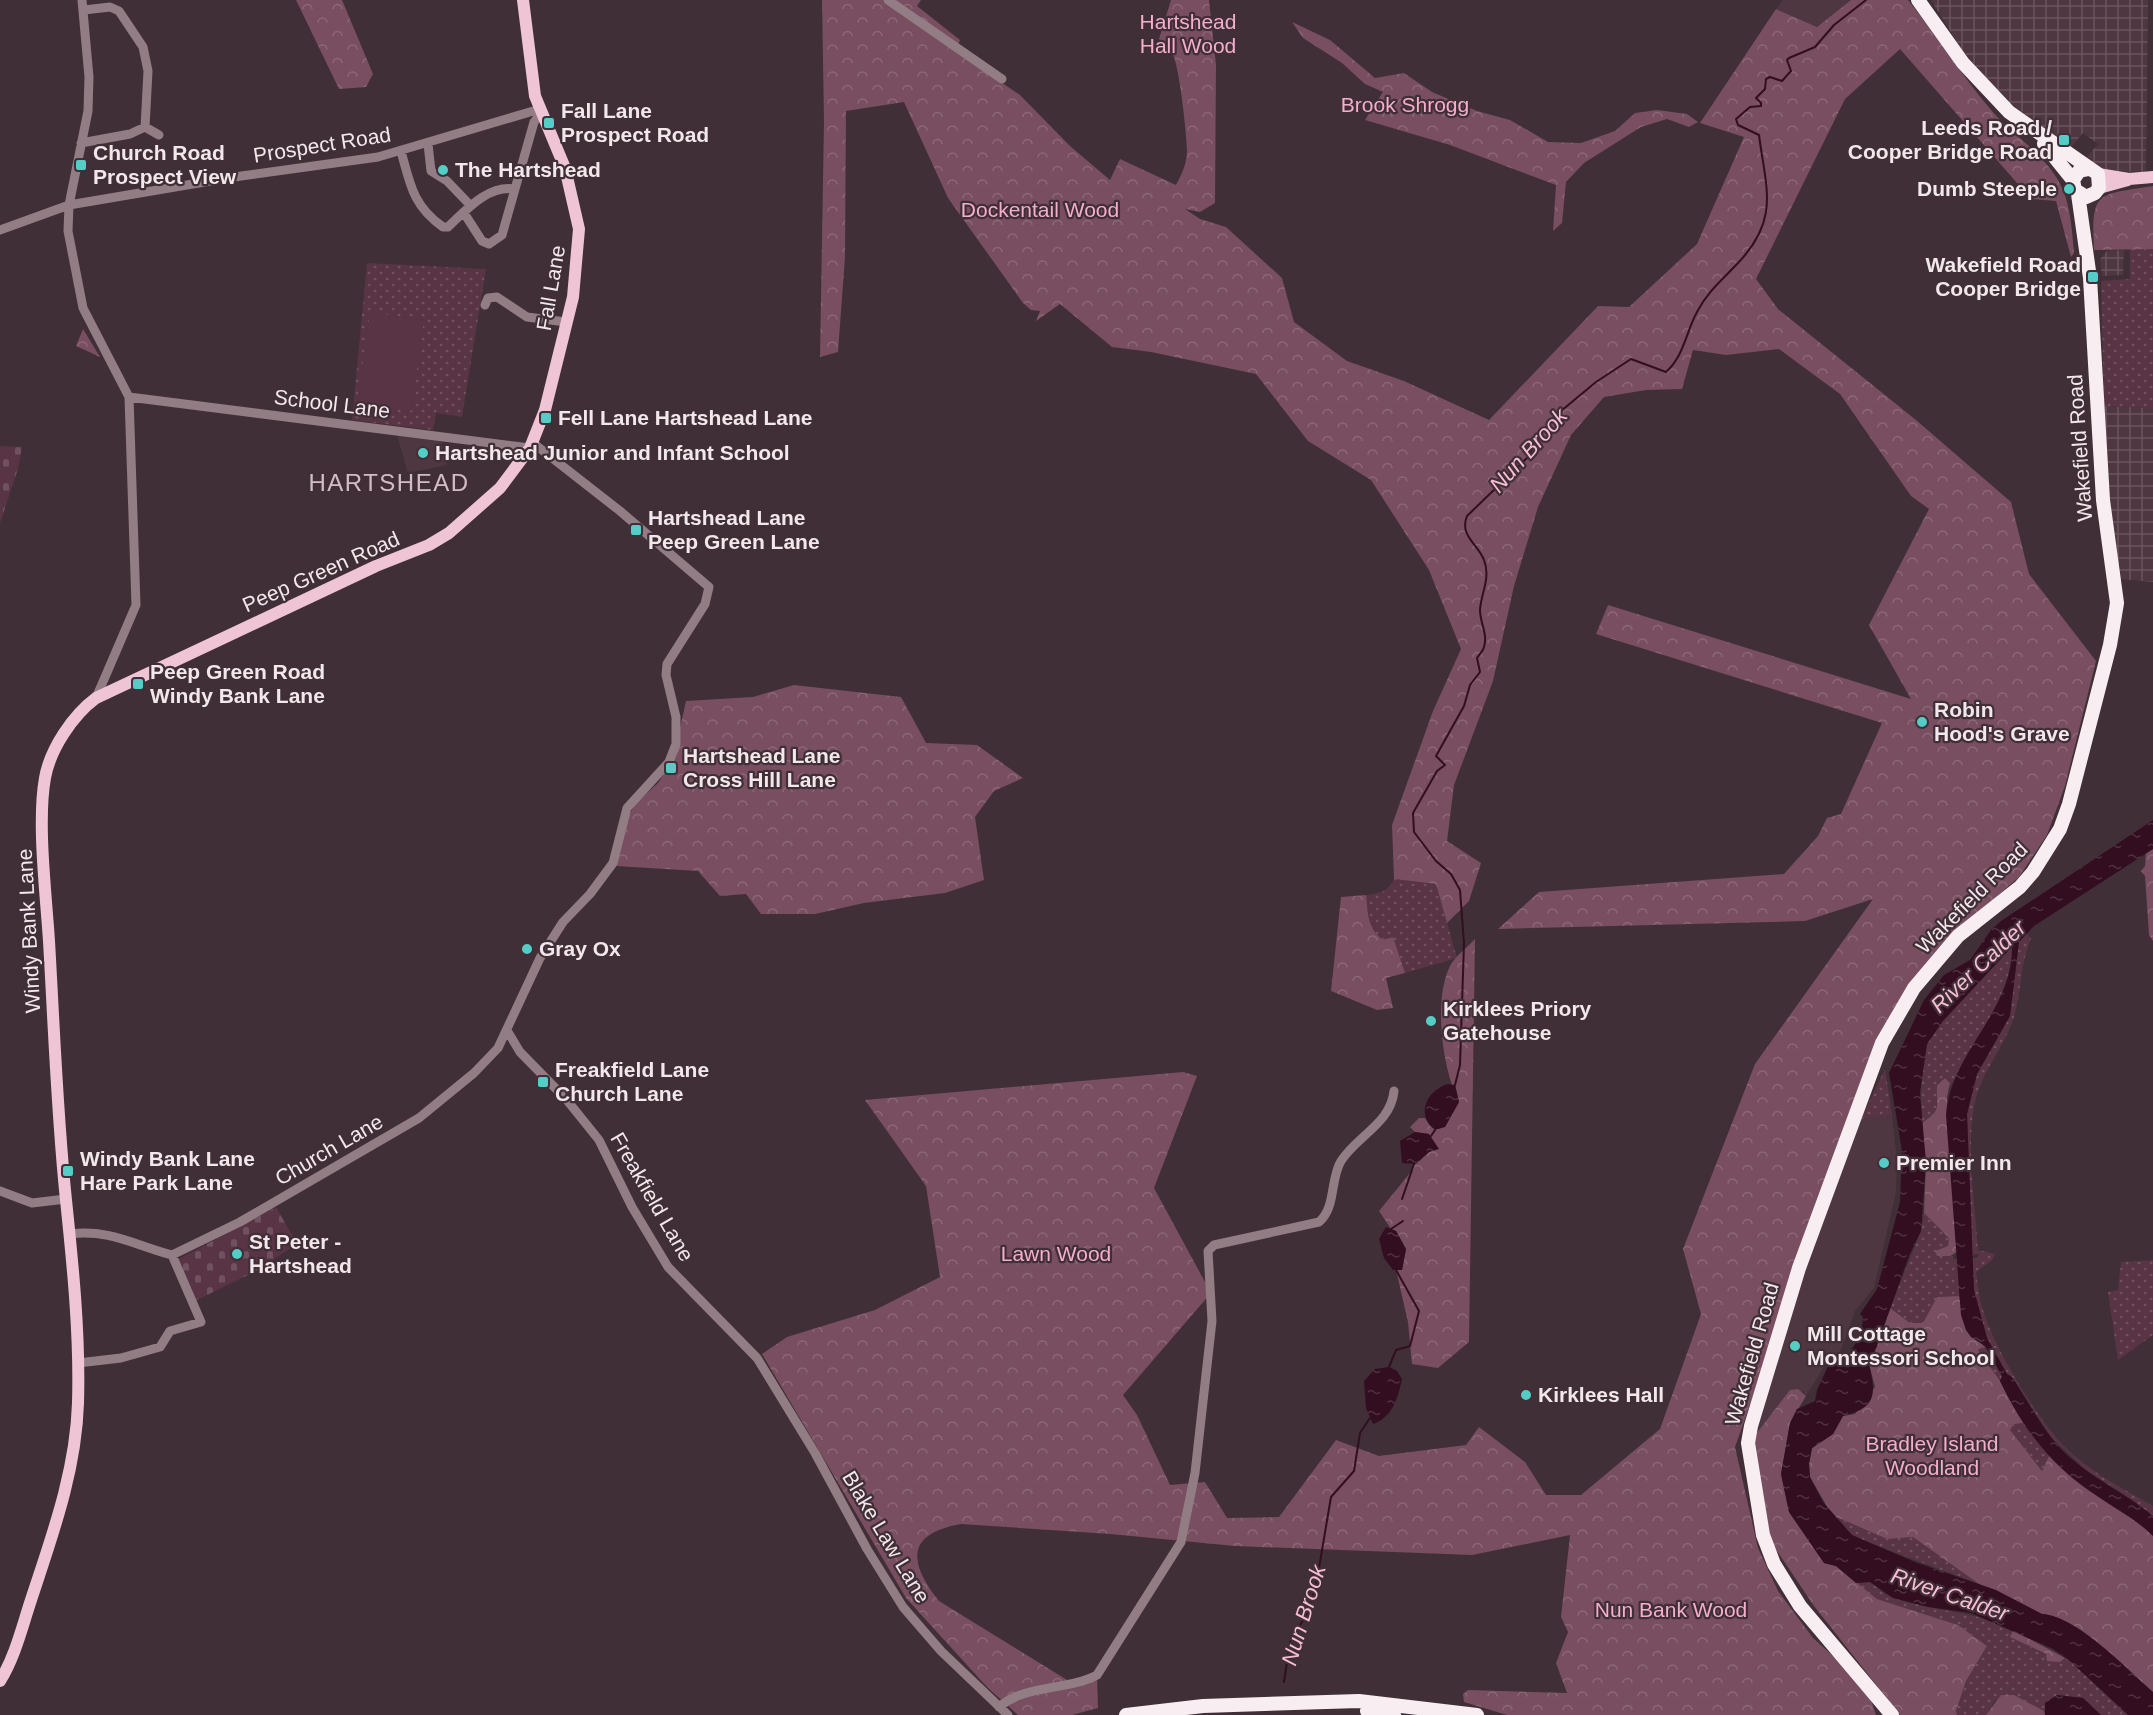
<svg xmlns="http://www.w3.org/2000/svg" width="2153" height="1715" font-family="Helvetica,sans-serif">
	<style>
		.built { fill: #4e3740 }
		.industrial { fill: url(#industrial-grid) }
		.green { fill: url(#green-dots) }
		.forest { fill: url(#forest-crowns) }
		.cemetery { fill: url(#cemetery-stones) }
		.pitch { fill: #583444 }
		.water { fill: url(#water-ripples) }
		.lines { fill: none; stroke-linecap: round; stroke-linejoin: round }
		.stream { stroke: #320e20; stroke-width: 2 }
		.minor { stroke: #927d85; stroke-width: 9 }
		.major { stroke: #efc5d6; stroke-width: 12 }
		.highway { stroke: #f8eef2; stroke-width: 14 }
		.poi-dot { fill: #54cdc7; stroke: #402f36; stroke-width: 2 }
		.labels { text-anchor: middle; stroke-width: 4.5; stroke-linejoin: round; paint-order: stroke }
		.park-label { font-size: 21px; fill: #f5adcc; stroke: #402f36 }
		.poi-label { font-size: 21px; font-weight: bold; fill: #f2e7eb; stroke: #402f36; text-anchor: start }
		.street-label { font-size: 21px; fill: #f2e7eb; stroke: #402f36 }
		.water-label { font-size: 22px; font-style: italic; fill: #f7bdd5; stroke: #402f36 }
		.quarter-label { font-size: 24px; letter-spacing: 1.5px; fill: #d3bdc5; stroke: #402f36 }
	</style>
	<defs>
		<pattern id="industrial-grid" width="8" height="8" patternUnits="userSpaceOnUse" patternTransform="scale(1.5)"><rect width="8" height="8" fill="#4e3740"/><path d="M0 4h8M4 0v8" fill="none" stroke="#68545c"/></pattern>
		<pattern id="green-dots" width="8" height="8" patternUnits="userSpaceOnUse" patternTransform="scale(1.5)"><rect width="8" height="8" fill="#583444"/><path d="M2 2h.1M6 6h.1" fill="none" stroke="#70515f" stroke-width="1.8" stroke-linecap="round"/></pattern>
		<pattern id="forest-crowns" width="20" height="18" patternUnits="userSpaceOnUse" patternTransform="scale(1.5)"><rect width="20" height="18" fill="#784e60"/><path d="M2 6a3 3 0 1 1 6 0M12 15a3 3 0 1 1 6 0" fill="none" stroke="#8c6877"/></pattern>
		<pattern id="cemetery-stones" width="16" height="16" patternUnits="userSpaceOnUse" patternTransform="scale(1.5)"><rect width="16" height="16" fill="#583444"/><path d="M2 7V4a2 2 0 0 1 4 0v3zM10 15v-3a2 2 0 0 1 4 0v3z" fill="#70515f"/></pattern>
		<pattern id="water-ripples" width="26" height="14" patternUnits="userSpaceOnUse" patternTransform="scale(1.5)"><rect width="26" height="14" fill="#320e20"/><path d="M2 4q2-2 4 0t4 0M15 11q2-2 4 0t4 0" fill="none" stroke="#503141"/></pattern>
	</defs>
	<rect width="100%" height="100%" fill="#402f36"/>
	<!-- built -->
	<path class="built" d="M1783,0H1851L1817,27L1776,9Z
		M397,435L441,440L447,465L408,473Z
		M1892,1115L1897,1161L1896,1192L1874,1288L1855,1311L1838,1358L1828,1360L1806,1396L1803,1391L1755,1435L1800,1280L1861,1119Z"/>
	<!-- industrial -->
	<path class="industrial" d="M1931,0H2148L2146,172L2103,171L2086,158L2098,144L2083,133L2071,147L2001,97L1960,47Z
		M2124,250L2123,275L2102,276L2100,259L2107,251Z
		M2104,406L2153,408V582L2118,579L2107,498Z"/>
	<!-- green -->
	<path class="green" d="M2130,249H2153V408L2104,406L2101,281L2130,279Z
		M367,263L486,269L462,417L436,413L433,430L352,420Z
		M1394,879L1436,884L1457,958L1405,973L1393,938L1383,940C1367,928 1368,913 1366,895C1380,893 1388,892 1394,879Z
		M2027,933L2031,939C2019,966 2022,997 2012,1023C2002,1049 1983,1071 1976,1098C1965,1139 1975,1206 1978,1250L1995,1254L1992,1260L1976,1272C1978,1286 1979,1300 1984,1313C1995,1349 2038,1420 2065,1447C2090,1472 2122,1488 2153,1506V1516L2131,1499L2086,1470L2051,1437L2012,1377L2007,1374L1987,1338L1974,1290L1972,1258H1978L1979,1254H1972L1967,1114L1977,1074L2010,1016L2019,942Z
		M2013,947C2009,1000 1974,1041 1950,1087V1083L1945,1078L1937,1084C1936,1107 1941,1110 1922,1123C1920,1096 1921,1072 1927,1045C1931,1024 1988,973 2004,953Z
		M1885,1069L1892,1115L1861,1119Z
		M1924,1213L1949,1238L1948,1246L1940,1249L1949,1256L1952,1255L1953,1259H1957L1959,1296L1937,1297L1924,1324L1910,1323L1890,1308L1921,1231Z
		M2153,1260V1335L2118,1360L2108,1292L2118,1290L2121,1262Z
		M1985,1346L2002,1377L2000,1382L1978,1349Z
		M2024,1423L2049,1456L2042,1471L2010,1430L2014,1424Z
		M1832,1515L1887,1539L1913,1537L1979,1584L1864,1541L1852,1535Z
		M1870,1582C1877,1586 1882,1593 1889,1596C1931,1612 1971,1609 2013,1630L2011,1637L2060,1662L2065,1658L2070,1661L2128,1715H2101L2083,1698L2057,1695L2044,1711L2014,1696L1995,1701L1986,1715H1957L1956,1711L1966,1681L1987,1646L1958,1625L1877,1599L1856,1583Z"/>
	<!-- forest -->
	<path class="forest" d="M296,0H342L373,74L366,87L339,89Z
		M822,0H921L917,6L960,40L956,51L1020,95L1070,146L1110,180L1120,159L1176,185C1182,174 1187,163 1187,150C1187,136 1179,62 1172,53C1168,48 1163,45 1159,39L1171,0H1209L1216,65L1215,203L1200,212L1185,209L1200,219L1226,227L1282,278L1294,322L1347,361L1404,381L1489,420L1598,306L1629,307L1697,244L1744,137L1700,123L1776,9L1817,27L1851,0H1908C1937,36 1962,76 1992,111C2015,137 2049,157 2063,190C2071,210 2072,232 2074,253L2071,257L2056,201L2031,199L1900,49L1845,99L1756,279L1778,309L1916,420L2011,502L2029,574L2096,661L2065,786L2047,835L2019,877L1951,937L1876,1050L1735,1447L1758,1548L1778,1591L1813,1638L1852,1673L1871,1700L1876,1715H1507L1464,1702L1463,1694L1468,1690L1567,1693L1556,1663L1568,1632L1561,1617L1570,1535L1472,1555L1235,1546L1110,1534L961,1524C906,1534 908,1562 939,1601L1072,1683L1097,1675L1098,1708L1072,1715H1018L987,1687L906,1598L762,1354L787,1337L875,1310L940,1277L926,1186L865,1100L1183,1072L1197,1076L1154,1188L1211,1293L1123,1395L1137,1415L1170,1485L1205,1482L1227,1518L1279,1517L1336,1440L1379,1456L1466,1445L1479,1427L1525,1462L1546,1495H1581L1660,1429L1701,1314L1683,1249L1755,1064L1873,899L1805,921L1498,929L1539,892L1784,874L1818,836L1827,818L1841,814L1882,723L1596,634L1608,605L1911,699L1869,625L1929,509L1911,496L1840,394L1779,349L1726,355L1693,350L1682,389L1646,390L1604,397L1571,435L1538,507L1514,586L1493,681L1454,785L1447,841L1481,863L1469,901L1447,923L1436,884L1394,879L1392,825L1433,711L1461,649L1429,570L1371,480L1308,441L1256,374L1151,352L1112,347L1060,304L1036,321L1040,311L1031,310L1023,303L948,198L904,102L846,111L845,257L838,352L820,357L824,122Z
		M1292,22L1330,40L1375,78L1404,73L1432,92L1477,111L1510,120L1548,142L1581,143L1615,131L1635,113L1657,110L1687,114L1698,122L1689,127L1667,119L1641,127L1584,163L1566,182L1562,223L1553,231L1556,185L1450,145L1365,120L1383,92L1365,84L1342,63L1303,38Z
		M2153,186V249L2094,250C2091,190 2097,195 2153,186Z
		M83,329L100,357L76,346Z
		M794,685L901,697L926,743L977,745L1023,778L994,791L975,817L984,880L945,893L864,903L815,914H761L746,894L720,896L698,871L616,866L625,822L636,803L658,783L673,760L686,701L753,697Z
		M2153,849V941L2149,935L2145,876L2141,871L2145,866L2146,853Z
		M1366,895C1368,913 1367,928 1383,940L1393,937L1405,973L1386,978L1393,1008L1377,1010L1331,991L1341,897Z
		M1475,939L1469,1342L1438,1368L1412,1364L1408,1322L1396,1270H1402L1406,1249L1396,1231L1391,1229L1379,1211L1410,1173L1414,1164L1429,1152V1134L1415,1132L1410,1127L1419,1118H1425L1430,1126L1445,1127L1459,1102L1455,1085H1452C1441,1053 1435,996 1450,966C1455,956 1468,947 1475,939Z
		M1945,1078L1950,1083L1947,1097L1957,1252L1950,1256H1937L1935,1251L1948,1246L1949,1238L1924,1213L1926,1163L1922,1123C1942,1109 1936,1108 1937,1085Z
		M1959,1296L1966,1330L1984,1346L1978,1350L2000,1381L2024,1423L2014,1424L2010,1430L2042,1471L2049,1456C2081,1490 2124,1505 2153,1536V1692C2128,1670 2075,1616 2042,1614L1979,1584L1913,1537L1887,1539L1832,1515L1810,1477L1809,1464L1812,1448L1833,1434L1843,1416L1855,1414L1875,1387L1869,1364L1890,1308L1910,1323H1923L1937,1297Z
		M1798,1389L1806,1396L1790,1423L1781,1474L1789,1512L1824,1563L1836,1566L1877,1599L1958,1625L1987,1646L1966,1681L1956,1711L1957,1715H1900L1814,1606L1771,1542L1763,1515L1753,1438L1790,1390Z
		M2013,1630L2065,1658L2060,1662L2047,1661L2046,1654L2010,1637Z
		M2001,1695H2014L2044,1711L2045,1715H1986Z"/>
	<!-- cemetery -->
	<path class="cemetery" d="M0,446L22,447L18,469L0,523Z
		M276,1207L297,1244L256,1271L195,1301L177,1260Z"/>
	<!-- pitch -->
	<path class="pitch" d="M370,312L424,320L411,411L357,404Z"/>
	<!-- water -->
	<path class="water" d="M2153,820V849L2034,926L2019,942L2010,1016L1977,1074L1967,1114L1974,1290L1987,1338L2007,1374L2012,1377C2028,1401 2042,1429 2062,1450C2089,1477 2124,1492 2153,1516V1536C2137,1520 2116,1509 2097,1496C2053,1468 2022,1428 2000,1381L2002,1376L1985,1346L1971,1337L1966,1330L1961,1315L1946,1115C1951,1051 2013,1012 2012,947L1943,1021L1927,1044L1920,1093L1926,1163L1921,1231L1909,1256L1876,1349L1869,1364C1876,1394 1877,1408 1843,1416L1833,1434L1812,1448L1809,1464L1810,1477L1823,1502L1852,1535L1915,1562L1996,1590L2042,1614C2077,1616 2127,1669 2153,1692V1715H2128L2070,1661L2053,1649L1971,1613L1928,1607L1893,1598L1870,1582L1856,1583L1836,1566L1824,1563L1789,1512L1781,1474L1790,1423L1797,1409L1815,1401L1817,1390L1830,1362L1832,1360L1841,1363C1853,1349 1862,1337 1863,1317L1860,1314L1877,1289L1900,1202L1902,1151L1889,1073L1924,1000L1944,975L1970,960L1991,930L2001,921Z
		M1447,1084L1455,1085L1459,1102L1445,1127L1435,1130C1415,1114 1427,1091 1447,1084Z
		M1415,1132L1429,1134L1439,1149L1429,1152L1416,1164L1402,1163L1400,1141Z
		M1386,1227L1396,1231L1406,1249L1402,1270H1393L1384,1258L1379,1239Z
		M1389,1367L1397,1371L1402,1379C1398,1398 1392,1418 1373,1424L1366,1408L1364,1381L1375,1369Z
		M2057,1695L2083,1698L2101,1715H2045V1703Z"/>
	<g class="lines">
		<!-- stream -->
		<path class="stream" d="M1455,1085L1460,1065L1464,943L1460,890L1451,874L1436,861L1414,832L1413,813L1437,771L1445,765L1436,756L1464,706L1470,685L1480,672L1477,658C1479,655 1483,651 1484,647C1488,634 1480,623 1480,610C1481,593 1491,578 1484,560C1478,544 1459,536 1467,516L1529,456L1536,439L1561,411L1596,382L1631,359L1666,372C1684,356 1686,332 1697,312C1707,292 1723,279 1738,263C1780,219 1766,189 1759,135L1738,125L1736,119L1750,107L1761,106V103L1756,98L1765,89L1766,79L1770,77L1782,81L1791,71L1787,60L1789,58L1815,47L1834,25L1866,0
			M1431,1136L1435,1130
			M1402,1199L1414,1164
			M1391,1229L1403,1221
			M1389,1367L1396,1350L1410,1346L1419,1311L1396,1270
			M1284,1682L1290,1642L1309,1610L1317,1580L1331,1497L1354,1471L1360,1433L1370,1418"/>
		<!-- minor -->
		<path class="minor" d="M82,0L89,77L88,111L69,205L68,231L83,308L129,397L136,605L96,698
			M888,0L1002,79
			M84,10L110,7L119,11L143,47L148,71L145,127
			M81,143L130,134L145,127L159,135
			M428,144L431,171L447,181L471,206
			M401,151C410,184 413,206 443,227H448C467,209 488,185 515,189
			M464,213L482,241L489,244L502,235L534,122L542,112
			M0,230L69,205L234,177L378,157L540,109
			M485,305L488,298L497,297L527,317L566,322
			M129,397L530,448
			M508,1032L520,1052L566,1099L599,1140L632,1207L668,1267L757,1358L815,1453L867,1549L903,1607L941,1651L1008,1715
			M0,1191L32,1203L66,1199
			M70,1234C110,1229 134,1245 172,1255L240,1222L419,1118L474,1073L498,1048L540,958L563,922L590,894L613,863L627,808L669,762L676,744V717L666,675L667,664L705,604L709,587L620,511L533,443
			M78,1363L121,1358L160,1347L170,1331L201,1322L172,1255
			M999,1707C1026,1684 1067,1691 1097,1675L1181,1542L1195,1473L1212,1321L1208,1251L1214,1245L1319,1222C1336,1208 1330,1179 1341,1161C1357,1136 1391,1123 1394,1091"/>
		<!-- major -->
		<path class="major" d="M2098,174L2129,179L2153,177
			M2099,188L2128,180
			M0,1681C15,1657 22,1627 31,1600C52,1536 76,1471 78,1403C80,1336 73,1267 66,1200C57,1114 54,1027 49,941C46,894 37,822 45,778C50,749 73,715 96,698L376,566L429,545L449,533L500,488L530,448L545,410L573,297L579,229L565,168L535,96L523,0"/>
		<!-- highway -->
		<path class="highway" d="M1918,0L1963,63L2009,112L2098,174L2099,188L2095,193L2086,197L2075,190L2073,180L2079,171L2089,169
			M2044,144L2073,180
			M1367,1711L1394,1715
			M1126,1715L1203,1706L1359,1701L1477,1715
			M1892,1715L1800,1606L1774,1564L1763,1535L1748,1443L1751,1426L1799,1268L1882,1043L1914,988L1958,936L2020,887L2033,872L2060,829L2069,804L2110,645L2117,603L2103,500L2090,278L2078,194"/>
	</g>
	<!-- markers -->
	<g class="poi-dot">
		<rect x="543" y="117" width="12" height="12" rx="3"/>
		<rect x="2058" y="134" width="12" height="12" rx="3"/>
		<rect x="75" y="159" width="12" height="12" rx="3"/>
		<circle cx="443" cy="170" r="6"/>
		<circle cx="2069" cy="189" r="6"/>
		<rect x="2087" y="271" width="12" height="12" rx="3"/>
		<rect x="540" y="412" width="12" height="12" rx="3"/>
		<circle cx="423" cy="453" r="6"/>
		<rect x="630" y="524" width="12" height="12" rx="3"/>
		<rect x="132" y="678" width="12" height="12" rx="3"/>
		<circle cx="1922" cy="722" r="6"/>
		<rect x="665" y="762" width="12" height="12" rx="3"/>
		<circle cx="527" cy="949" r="6"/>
		<circle cx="1431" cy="1021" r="6"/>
		<rect x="537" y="1076" width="12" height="12" rx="3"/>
		<circle cx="1884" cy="1163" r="6"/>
		<rect x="62" y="1165" width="12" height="12" rx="3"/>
		<circle cx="237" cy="1254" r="6"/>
		<circle cx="1795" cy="1346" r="6"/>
		<circle cx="1526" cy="1395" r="6"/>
	</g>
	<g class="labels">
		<!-- park labels -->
		<g class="park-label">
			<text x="1188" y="29">Hartshead<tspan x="1188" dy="24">Hall Wood</tspan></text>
			<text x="1405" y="112">Brook Shrogg</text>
			<text x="1040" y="217">Dockentail Wood</text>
			<text x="1056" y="1261">Lawn Wood</text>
			<text x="1932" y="1451">Bradley Island<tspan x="1932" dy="24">Woodland</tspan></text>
			<text x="1671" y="1617">Nun Bank Wood</text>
		</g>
		<!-- poi labels -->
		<g class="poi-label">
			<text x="561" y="118">Fall Lane<tspan x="561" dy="24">Prospect Road</tspan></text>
			<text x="2052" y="135" text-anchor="end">Leeds Road /<tspan x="2052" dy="24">Cooper Bridge Road</tspan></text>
			<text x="93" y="160">Church Road<tspan x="93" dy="24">Prospect View</tspan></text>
			<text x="455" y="177">The Hartshead</text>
			<text x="2057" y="196" text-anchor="end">Dumb Steeple</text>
			<text x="2081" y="272" text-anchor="end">Wakefield Road<tspan x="2081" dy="24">Cooper Bridge</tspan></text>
			<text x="558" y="425">Fell Lane Hartshead Lane</text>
			<text x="435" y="460">Hartshead Junior and Infant School</text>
			<text x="648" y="525">Hartshead Lane<tspan x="648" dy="24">Peep Green Lane</tspan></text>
			<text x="150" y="679">Peep Green Road<tspan x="150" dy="24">Windy Bank Lane</tspan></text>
			<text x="1934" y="717">Robin<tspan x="1934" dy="24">Hood's Grave</tspan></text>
			<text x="683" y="763">Hartshead Lane<tspan x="683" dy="24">Cross Hill Lane</tspan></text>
			<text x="539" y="956">Gray Ox</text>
			<text x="1443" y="1016">Kirklees Priory<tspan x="1443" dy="24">Gatehouse</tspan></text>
			<text x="555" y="1077">Freakfield Lane<tspan x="555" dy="24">Church Lane</tspan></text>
			<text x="80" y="1166">Windy Bank Lane<tspan x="80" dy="24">Hare Park Lane</tspan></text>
			<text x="1896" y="1170">Premier Inn</text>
			<text x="249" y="1249">St Peter -<tspan x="249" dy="24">Hartshead</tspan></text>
			<text x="1807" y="1341">Mill Cottage<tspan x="1807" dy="24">Montessori School</tspan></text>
			<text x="1538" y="1402">Kirklees Hall</text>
		</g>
		<!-- street labels -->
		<g class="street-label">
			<text transform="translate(322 145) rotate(-9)" y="7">Prospect Road</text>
			<text transform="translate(551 288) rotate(-80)" y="7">Fall Lane</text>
			<text transform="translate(332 404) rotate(7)" y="7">School Lane</text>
			<text transform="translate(2080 448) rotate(-94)" y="7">Wakefield Road</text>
			<text transform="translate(321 572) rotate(-24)" y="7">Peep Green Road</text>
			<text transform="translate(1972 898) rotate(-45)" y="7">Wakefield Road</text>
			<text transform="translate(29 931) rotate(-93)" y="7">Windy Bank Lane</text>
			<text transform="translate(329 1150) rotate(-30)" y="7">Church Lane</text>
			<text transform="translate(652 1197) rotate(60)" y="7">Freakfield Lane</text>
			<text transform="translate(1752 1354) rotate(-74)" y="7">Wakefield Road</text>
			<text transform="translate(886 1537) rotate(59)" y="7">Blake Law Lane</text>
		</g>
		<!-- water labels -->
		<g class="water-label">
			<text transform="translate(1528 450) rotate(-48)" y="8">Nun Brook</text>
			<text transform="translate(1978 966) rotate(-44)" y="8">River Calder</text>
			<text transform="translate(1950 1594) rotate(19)" y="8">River Calder</text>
			<text transform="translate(1303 1615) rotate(-73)" y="8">Nun Brook</text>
		</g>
		<!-- quarter labels -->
		<g class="quarter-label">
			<text x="389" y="491">HARTSHEAD</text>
		</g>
	</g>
</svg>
